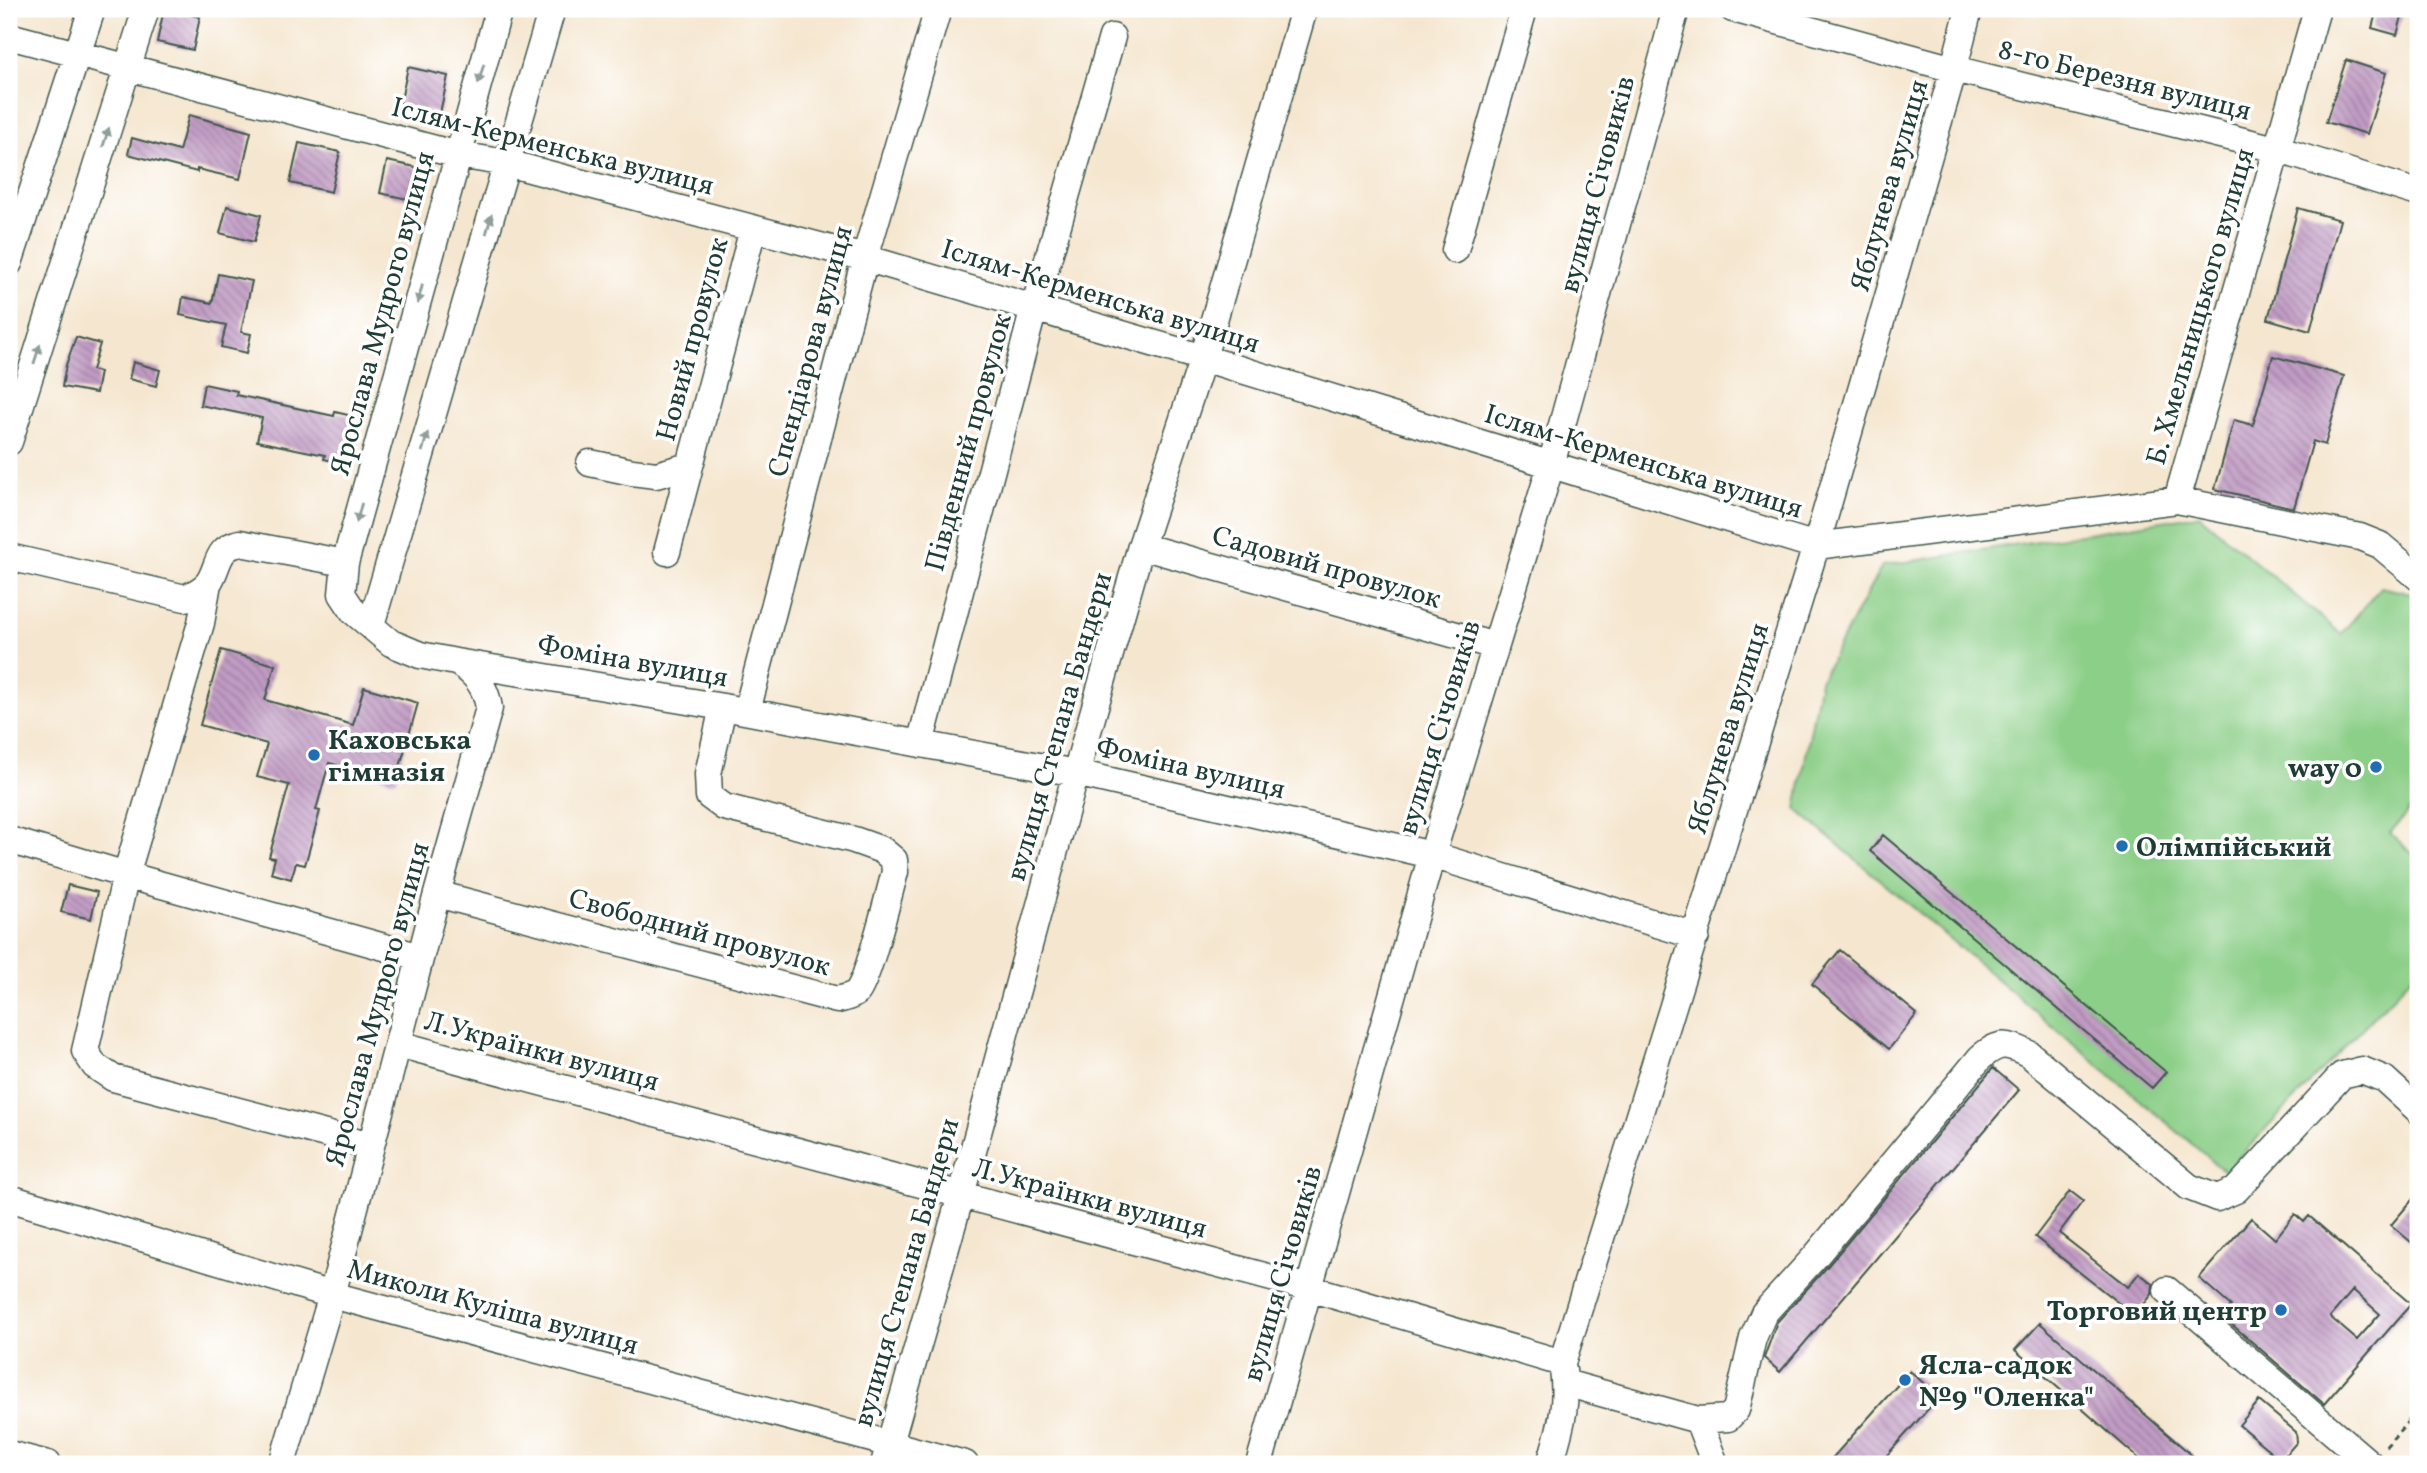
<svg xmlns="http://www.w3.org/2000/svg" width="2427" height="1473" font-family="Vollkorn,serif">
	<style>
		.pitch { fill: #8ccf88; stroke: #56865e; stroke-width: 2 }
		.building { fill: url(#building-back-hatch); fill-rule: evenodd }
		.lines { fill: none; stroke-linecap: round; stroke-linejoin: round }
		.minor-casing { stroke: #3f564b; stroke-width: 29 }
		.path { stroke: #3f564b; stroke-width: 3.5; stroke-dasharray: 5 5; stroke-linecap: butt }
		.minor { stroke: #fff; stroke-width: 26 }
		.oneway { fill: #8f9e9a }
		.poi-dot { fill: #1f6fb2; stroke: #fff; stroke-width: 2.5 }
		.labels { text-anchor: middle; stroke-width: 7; stroke-linejoin: round; paint-order: stroke }
		.street-label { font-size: 28px; fill: #1f3d34; stroke: #fff }
		.poi-label { font-size: 28px; font-weight: bold; fill: #1f3d34; stroke: #fff; text-anchor: start }
	</style>
	<defs>
		<pattern id="building-back-hatch" width="6" height="6" patternUnits="userSpaceOnUse" patternTransform="scale(1.75)"><rect width="6" height="6" fill="#c19bc4"/><path d="M-1 5l2 2M0 0l6 6M5-1l2 2" fill="none" stroke="#9c80a0"/></pattern>
	</defs>
	<rect width="100%" height="100%" fill="#fff"/>
	<filter id="ink" filterUnits="userSpaceOnUse"><feTurbulence type="fractalNoise" baseFrequency=".0143" numOctaves="2"/><feDisplacementMap in="SourceGraphic" scale="14" xChannelSelector="R" yChannelSelector="G"/><feConvolveMatrix kernelMatrix="1 2 1 2 8 2 1 2 1" color-interpolation-filters="sRGB"/></filter>
	<filter id="wash" filterUnits="userSpaceOnUse"><feTurbulence type="fractalNoise" baseFrequency=".00686" numOctaves="4" result="noise"/><feDisplacementMap in="SourceGraphic" scale="28" xChannelSelector="R" yChannelSelector="G"/><feGaussianBlur stdDeviation="1.57" result="paint"/><feColorMatrix in="noise" values="0 0 0 0 0 0 0 0 0 0 0 0 0 0 0 0 0 1.4 0 .05"/><feComposite in="paint" operator="in"/></filter>
	<g filter="url(#wash)">
		<rect width="100%" height="100%" fill="#f5e6cf"/>
		<!-- pitch -->
		<path class="pitch" d="M2199,515L2341,634L2381,587L2418,595V800L2390,833L2418,859V970L2225,1172L1796,809L1820,680L1882,566Z"/>
		<g id="blocks">
			<!-- building -->
			<path class="building" d="M164,9L200,17L193,50L157,42Z
				M2377,9H2404L2397,35L2372,28Z
				M2346,60L2386,73L2367,134L2326,122Z
				M408,67L448,76L440,113L400,105Z
				M189,115L251,132L240,179L197,169V172L128,154L132,138L179,151Z
				M299,143L340,152L331,192L290,183Z
				M387,161L420,168L412,200L380,193Z
				M227,206L261,215L254,242L220,233Z
				M2298,208L2340,220L2310,331L2268,319Z
				M218,274L252,281L241,332L251,334L247,353L221,347L226,325L180,315L183,297L212,303Z
				M76,337L100,344L92,370L100,372L96,393L62,387L66,365Z
				M2273,356L2344,376L2325,445L2313,441L2294,508L2215,489L2234,420L2253,425Z
				M133,362L160,370L156,386L129,379Z
				M204,384L237,391L236,395L334,416L335,412L361,418L351,465L324,459L325,455L257,441L262,418L200,405Z
				M221,650L275,665L265,700L353,725L364,687L418,703L396,781L329,763L316,810L320,811L305,865L296,863L291,879L271,873L275,858L269,857L289,785L257,777L267,744L200,725Z
				M1883,835L2166,1072L2152,1088L1870,851Z
				M68,885L97,892L91,919L61,912Z
				M1840,950L1917,1014L1889,1049L1812,984Z
				M1993,1068L2019,1090L1780,1372L1764,1358L1777,1322L1826,1268Z
				M2070,1191L2083,1201L2059,1233L2128,1287L2139,1273L2153,1284L2152,1294L2135,1316L2035,1237Z
				M2418,1193V1248L2391,1225Z
				M2295,1214L2304,1222L2309,1216L2411,1304L2324,1404L2222,1316L2231,1306L2199,1278L2251,1218L2275,1239ZM2353,1290L2380,1314L2357,1340L2330,1317Z
				M2040,1323L2202,1464H2145L2015,1350Z
				M1910,1371L1939,1397L1879,1464H1827Z
				M2259,1401L2296,1432L2297,1442L2281,1460L2239,1425Z"/>
		</g>
	</g>
	<g filter="url(#ink)">
		<use href="#blocks" fill-opacity="0" stroke="#3f564b" stroke-width="2"/>
		<g class="lines">
			<!-- minor casing -->
			<g class="minor-casing">
				<path id="minor" d="M499,9L345,563L342,594L354,612L391,643L420,655L456,662L723,707L1076,773L1432,855L1696,936
					M1733,9L1954,69L2276,149L2418,193
					M9,36L458,155L507,163L865,258L1203,358L1816,546L2177,500L2360,537L2380,545L2418,577
					M1455,250L1524,9
					M9,263L92,9
					M9,442L146,9
					M590,463L632,472L656,475L689,466
					M2177,500L2317,9
					M1141,546L1495,646
					M667,552L753,229
					M9,557L185,598C194,594 203,590 209,582C220,564 216,548 240,543L345,563
					M208,583L201,623L126,875L85,1051L95,1066L113,1078L371,1146
					M371,625L552,9
					M747,711L865,258L938,9
					M920,744L1034,308L1112,37
					M9,840L126,875L420,957
					M437,894L837,1000C844,998 852,997 857,992C868,980 889,893 895,872L894,860L882,850L854,840L724,807L709,796L708,774L723,707
					M398,1044L1309,1288L1562,1363
					M9,1198L332,1295L965,1464
					M2167,1290L2370,1464
					M1565,1383L1698,1420L1728,1418L1736,1410L1753,1338L1764,1313L1814,1258L1980,1058C1999,1041 2007,1043 2029,1054L2189,1187L2217,1198L2236,1190L2342,1075L2362,1070L2384,1079L2418,1110
					M1698,1420L1715,1464
					M9,1454L48,1464
					M282,1464L332,1295L437,894L489,708C486,687 476,674 458,663
					M884,1464L961,1195L1076,773L1141,546L1203,358L1304,9
					M1259,1464L1432,855L1551,465L1676,9
					M1550,1464C1561,1426 1569,1404 1562,1363L1816,546L1951,79L1969,9"/>
			</g>
			<!-- path -->
			<path class="path" d="M2386,1447L2418,1410"/>
			<!-- minor -->
			<use href="#minor" class="minor"/>
		</g>
		<!-- one-way arrows -->
		<defs><path id="oneway-solid" d="M-6-.8H1V-3.2L6.5 0L1 3.2V.8H-6Z" transform="scale(1.75)"/></defs>
		<g class="oneway">
			<use href="#oneway-solid" transform="translate(481 74) rotate(106)"/>
			<use href="#oneway-solid" transform="translate(106 137) rotate(-72)"/>
			<use href="#oneway-solid" transform="translate(489 224) rotate(-74)"/>
			<use href="#oneway-solid" transform="translate(420 294) rotate(105)"/>
			<use href="#oneway-solid" transform="translate(37 354) rotate(-72)"/>
			<use href="#oneway-solid" transform="translate(425 442) rotate(-74)"/>
			<use href="#oneway-solid" transform="translate(359 513) rotate(105)"/>
		</g>
	</g>
	<!-- markers -->
	<g class="poi-dot">
		<circle cx="314" cy="755" r="7"/>
		<circle cx="2376" cy="767" r="7"/>
		<circle cx="2122" cy="846" r="7"/>
		<circle cx="2281" cy="1310" r="7"/>
		<circle cx="1905" cy="1380" r="7"/>
	</g>
	<g class="labels">
		<!-- street labels -->
		<g class="street-label">
			<text transform="translate(2125 79) rotate(14)" y="10">8-го Березня вулиця</text>
			<text transform="translate(553 145) rotate(14)" y="10">Іслям-Керменська вулиця</text>
			<text transform="translate(1596 184) rotate(-75)" y="10">вулиця Січовиків</text>
			<text transform="translate(1888 185) rotate(-74)" y="10">Яблунева вулиця</text>
			<text transform="translate(1101 295) rotate(17)" y="10">Іслям-Керменська вулиця</text>
			<text transform="translate(2199 306) rotate(-74)" y="10">Б. Хмельницького вулиця</text>
			<text transform="translate(381 313) rotate(-75)" y="10">Ярослава Мудрого вулиця</text>
			<text transform="translate(691 339) rotate(-75)" y="10">Новий провулок</text>
			<text transform="translate(809 351) rotate(-75)" y="10">Спендіарова вулиця</text>
			<text transform="translate(967 442) rotate(-75)" y="10">Південний провулок</text>
			<text transform="translate(1644 460) rotate(17)" y="10">Іслям-Керменська вулиця</text>
			<text transform="translate(1327 566) rotate(16)" y="10">Садовий провулок</text>
			<text transform="translate(633 660) rotate(10)" y="10">Фоміна вулиця</text>
			<text transform="translate(1058 726) rotate(-74)" y="10">вулиця Степана Бандери</text>
			<text transform="translate(1438 727) rotate(-73)" y="10">вулиця Січовиків</text>
			<text transform="translate(1727 728) rotate(-73)" y="10">Яблунева вулиця</text>
			<text transform="translate(1191 767) rotate(13)" y="10">Фоміна вулиця</text>
			<text transform="translate(700 931) rotate(15)" y="10">Свободний провулок</text>
			<text transform="translate(376 1004) rotate(-75)" y="10">Ярослава Мудрого вулиця</text>
			<text transform="translate(542 1050) rotate(15)" y="10">Л.Українки вулиця</text>
			<text transform="translate(1090 1197) rotate(15)" y="10">Л.Українки вулиця</text>
			<text transform="translate(905 1272) rotate(-74)" y="10">вулиця Степана Бандери</text>
			<text transform="translate(1281 1273) rotate(-74)" y="10">вулиця Січовиків</text>
			<text transform="translate(493 1306) rotate(15)" y="10">Миколи Куліша вулиця</text>
		</g>
		<!-- poi labels -->
		<g class="poi-label">
			<text x="328" y="749">Каховська<tspan x="328" dy="32">гімназія</tspan></text>
			<text x="2362" y="777" text-anchor="end">way 0</text>
			<text x="2136" y="856">Олімпійський</text>
			<text x="2267" y="1320" text-anchor="end">Торговий центр</text>
			<text x="1919" y="1374">Ясла-садок<tspan x="1919" dy="32">№9 "Оленка"</tspan></text>
		</g>
	</g>
	<!-- margin -->
	<rect width="2427" height="1473" fill="none" stroke="#fff" stroke-width="35"/>
</svg>
